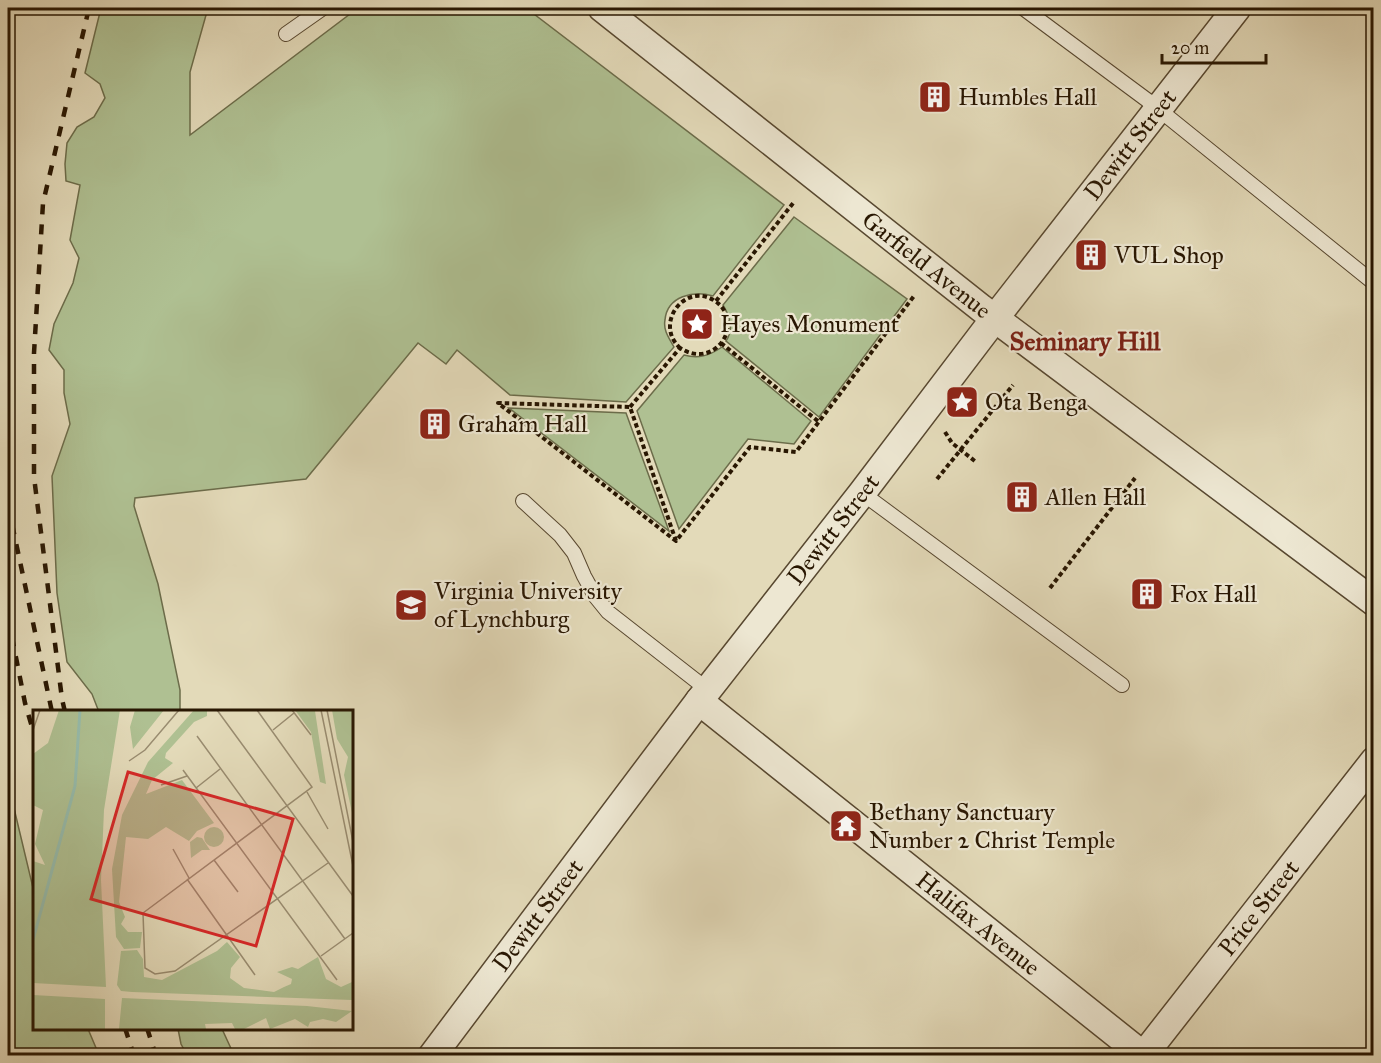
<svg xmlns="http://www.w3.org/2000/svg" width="1381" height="1063" font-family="'IM FELL Great Primer',serif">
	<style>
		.green { fill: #afc092; stroke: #6c6c4a; stroke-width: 1.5 }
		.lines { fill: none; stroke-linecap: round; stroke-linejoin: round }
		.service-casing { stroke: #584830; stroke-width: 16 }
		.minor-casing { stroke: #584830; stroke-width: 30 }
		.path { stroke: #291702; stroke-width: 4; stroke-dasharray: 4.5 3; stroke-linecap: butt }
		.service { stroke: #ede7d2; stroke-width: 14 }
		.minor { stroke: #ede7d2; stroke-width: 27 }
		.rail { stroke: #291702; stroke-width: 4.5; stroke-dasharray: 10 10; stroke-linecap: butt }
		.labels { text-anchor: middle; stroke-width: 4.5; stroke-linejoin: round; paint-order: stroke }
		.poi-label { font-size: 24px; fill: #291702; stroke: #ede7d2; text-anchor: start }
		.street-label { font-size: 24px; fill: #291702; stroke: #ede7d2 }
		.neighbourhood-label { font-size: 26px; font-weight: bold; fill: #7a1f14; stroke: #ede7d2 }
		.inset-river { fill: none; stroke: #96bbab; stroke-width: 3 }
		.inset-road { fill: none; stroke: #998c70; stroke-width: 1.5 }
		.view { fill: #d62828; fill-opacity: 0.15; stroke: #d62828; stroke-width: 3 }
		.inset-edge { fill: none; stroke: #291702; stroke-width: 3 }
	</style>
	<rect width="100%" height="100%" fill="#e3dab9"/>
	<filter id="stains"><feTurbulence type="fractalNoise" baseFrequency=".00333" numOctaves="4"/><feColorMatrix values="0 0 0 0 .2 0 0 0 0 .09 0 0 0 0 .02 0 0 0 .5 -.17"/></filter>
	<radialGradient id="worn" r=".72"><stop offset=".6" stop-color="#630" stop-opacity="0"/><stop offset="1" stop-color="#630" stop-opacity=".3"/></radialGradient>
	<!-- green -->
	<path class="green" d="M101,8H208L190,72V135L358,8H526L784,205L713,296C694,290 667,296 665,320C663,330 669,338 674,347L626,402L510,395L457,350L446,364L418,343L306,479L135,498L134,506L158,584L180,690V712H99L92,694L67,662L57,593L52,476L70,424L64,393V370L49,350L54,324L73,283L79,258L70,240L80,185L66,181L65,164L67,143L77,127L94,117L105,98L100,84L85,73Z
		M794,217L907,299L819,417L726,341C734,329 730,317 723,305Z
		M722,347L811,421L794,444L748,439L679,529L637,411L684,355C698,359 709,356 722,347Z
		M509,408L626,413L669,531Z
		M8,783L34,892V1028L88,1029L99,1055H8Z
		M178,1029H222L234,1055H187L181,1044Z"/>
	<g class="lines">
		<!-- service casing -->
		<g class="service-casing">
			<path id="service" d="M1023,8L1147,100L1374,283
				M286,34L323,8
				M862,493L1122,685
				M523,501L560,535L574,553L584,576L595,596L608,612L708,690"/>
		</g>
		<!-- minor casing -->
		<g class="minor-casing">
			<g id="minor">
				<path id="s1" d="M602,8L981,308L1374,602"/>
				<path id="s2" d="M699,701L1144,1056"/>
				<path id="s3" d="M432,1056L699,701L862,493L995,318L1237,8"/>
				<path id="s4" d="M1143,1056L1374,761"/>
			</g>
		</g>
		<!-- path -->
		<path class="path" d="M716,301L794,202
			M721,343L819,422
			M630,407L680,348C716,371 746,322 715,301C686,281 653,323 680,348
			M945,432L952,443L976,462
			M937,479L1013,385
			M676,541L630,407L498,403L676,541L750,447L796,452L914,296
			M1050,588L1135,478"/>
		<!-- service -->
		<use href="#service" class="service"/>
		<!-- minor -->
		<use href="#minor" class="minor"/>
		<!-- rail -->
		<path class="rail" d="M8,505L52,712
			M8,617L25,703L34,734
			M65,712L62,699L34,477V353L43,203L89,8
			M125,1028L134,1056
			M147,1028L156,1056"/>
	</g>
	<!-- icons -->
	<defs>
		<g id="building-square" transform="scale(1.725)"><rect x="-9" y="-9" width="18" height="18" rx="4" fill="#8f2418" stroke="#ede7d2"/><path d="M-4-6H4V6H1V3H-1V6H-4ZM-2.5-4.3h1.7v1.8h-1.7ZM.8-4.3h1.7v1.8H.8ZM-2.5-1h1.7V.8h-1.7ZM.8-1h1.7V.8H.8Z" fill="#fff"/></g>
		<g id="sight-square" transform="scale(1.725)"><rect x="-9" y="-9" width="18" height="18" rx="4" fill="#8f2418" stroke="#ede7d2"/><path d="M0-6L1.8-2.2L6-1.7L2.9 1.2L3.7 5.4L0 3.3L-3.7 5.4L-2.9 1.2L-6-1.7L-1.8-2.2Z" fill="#fff"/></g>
		<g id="university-square" transform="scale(1.725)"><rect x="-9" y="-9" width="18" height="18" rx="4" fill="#8f2418" stroke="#ede7d2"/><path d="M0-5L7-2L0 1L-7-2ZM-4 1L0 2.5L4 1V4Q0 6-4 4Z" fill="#fff"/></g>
		<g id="temple-square" transform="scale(1.725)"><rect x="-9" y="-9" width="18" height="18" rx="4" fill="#8f2418" stroke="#ede7d2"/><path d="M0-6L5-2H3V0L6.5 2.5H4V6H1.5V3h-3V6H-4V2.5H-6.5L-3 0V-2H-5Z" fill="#fff"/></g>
	</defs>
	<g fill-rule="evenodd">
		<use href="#building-square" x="935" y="97"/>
		<use href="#building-square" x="1091" y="255"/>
		<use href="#sight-square" x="697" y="324"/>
		<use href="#sight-square" x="962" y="402"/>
		<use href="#building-square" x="435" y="424"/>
		<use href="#building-square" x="1022" y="497"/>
		<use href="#building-square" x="1147" y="594"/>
		<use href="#university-square" x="411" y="605"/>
		<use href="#temple-square" x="846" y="826"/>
	</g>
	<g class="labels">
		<!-- poi labels -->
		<g class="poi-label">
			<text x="958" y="105">Humbles Hall</text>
			<text x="1114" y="263">VUL Shop</text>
			<text x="720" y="332">Hayes Monument</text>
			<text x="985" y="410">Ota Benga</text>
			<text x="458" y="432">Graham Hall</text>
			<text x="1045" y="505">Allen Hall</text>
			<text x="434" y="599">Virginia University<tspan x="434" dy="28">of Lynchburg</tspan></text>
			<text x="1170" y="602">Fox Hall</text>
			<text x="869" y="820">Bethany Sanctuary<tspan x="869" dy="28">Number 2 Christ Temple</tspan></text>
		</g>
		<!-- street labels -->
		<g class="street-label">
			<text dy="8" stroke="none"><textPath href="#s3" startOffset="1148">Dewitt Street</textPath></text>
			<text dy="8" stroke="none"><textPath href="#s1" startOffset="414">Garfield Avenue</textPath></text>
			<text dy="8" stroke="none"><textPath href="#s3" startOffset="662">Dewitt Street</textPath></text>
			<text dy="8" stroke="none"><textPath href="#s4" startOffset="188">Price Street</textPath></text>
			<text dy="8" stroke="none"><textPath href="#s3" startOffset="176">Dewitt Street</textPath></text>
			<text dy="8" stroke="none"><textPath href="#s2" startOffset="357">Halifax Avenue</textPath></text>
		</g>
		<!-- neighbourhood labels -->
		<g class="neighbourhood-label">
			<text x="1085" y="350">Seminary Hill</text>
		</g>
	</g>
	<!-- overview -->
	<g transform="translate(33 710)">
		<rect width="320" height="320" fill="#e3dab9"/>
		<path d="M26,0H87L71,100L68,170L73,277L0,273V151L12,155L2,134L10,100L0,95V44L15,33ZM102,0H131L100,39L97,17ZM161,0H174V6L161,12L133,43L132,48L140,53L119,70L113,84L149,70L181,113L164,121L156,131L133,117L115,129L93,127L86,192L92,207L88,214L95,222H109L107,238L91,239L83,227L79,159L89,105L115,52ZM262,0L282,1L293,74L287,72L278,22ZM299,0L319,1V103L311,65L315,47L304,29ZM171 127a10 10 0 1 1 20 0a10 10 0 1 1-20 0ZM164,127L169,128L177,140H169L158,148L157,132ZM194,232L207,247L198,258L197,268L211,278L241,282L251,277L258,274L259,269L244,262L259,257L265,259L285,247L293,269L308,277L319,272V290L99,282L88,281L84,275L88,241L104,240L110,249L111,267L129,270L184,241ZM0,285L72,289V319H0ZM89,288L274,296L319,301L303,312L290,309L277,312L275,317L262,309L237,319L233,308L211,319H202L199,313L172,314L173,319H86Z" fill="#afc092"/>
		<path class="inset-river" d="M0,230L42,76L47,0"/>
		<path class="inset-road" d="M184,0L320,186M224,0L279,77L110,203L112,258L122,264L142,261L295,153M259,0L278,25M288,0L320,156M294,0L320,132M0,20L7,0M240,20L261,3M164,26L312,229M96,51L112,40L146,0M150,60L304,270M128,75L154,66M163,78L187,59M274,82L295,119M140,139L156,168M181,150L205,182M154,169L222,265M288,246L320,223"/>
		<path class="view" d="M95,62L260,109L223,236L58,189Z"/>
		<rect width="320" height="320" class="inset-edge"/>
	</g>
	<!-- margin -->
	<rect width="1381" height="1063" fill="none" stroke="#e3dab9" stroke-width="30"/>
	<rect x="9" y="9" width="1363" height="1045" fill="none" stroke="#291702" stroke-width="3"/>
	<rect x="15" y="15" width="1351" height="1033" fill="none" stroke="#291702" stroke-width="1.5"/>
	<!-- scale -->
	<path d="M1162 54v9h104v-9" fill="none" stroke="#291702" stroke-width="3"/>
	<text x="1171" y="54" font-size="18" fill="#291702" stroke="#ede7d2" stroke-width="4.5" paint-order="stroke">20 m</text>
	<rect width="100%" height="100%" filter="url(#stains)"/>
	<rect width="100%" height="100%" fill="url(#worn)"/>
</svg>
